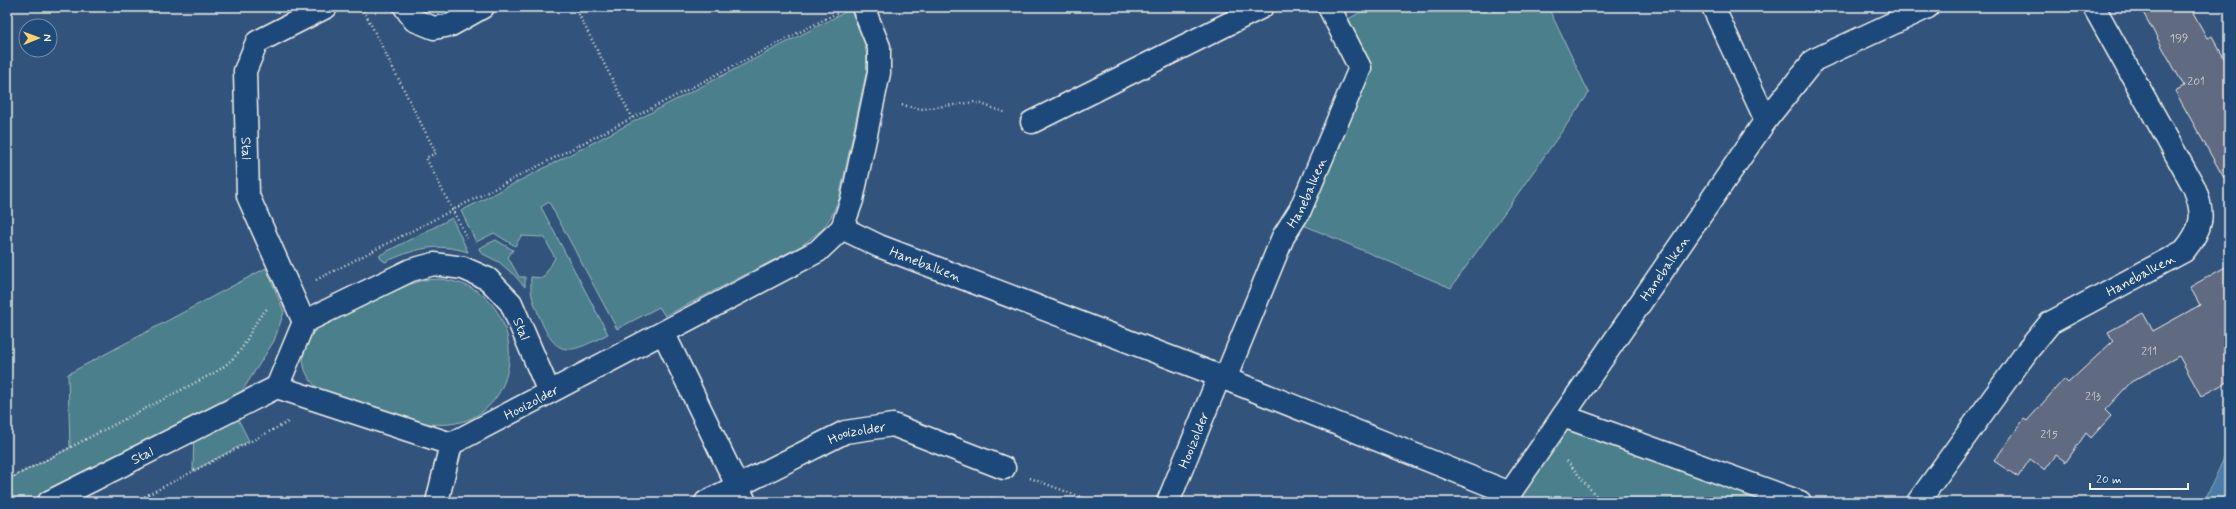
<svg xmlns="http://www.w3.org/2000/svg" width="2236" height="509" font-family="Mynerve,sans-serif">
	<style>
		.green { fill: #4b7f8b; stroke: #a0b8ba }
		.water { fill: #497ca6; stroke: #8dabc0 }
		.building { fill: #606a81; stroke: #f4f1e8 }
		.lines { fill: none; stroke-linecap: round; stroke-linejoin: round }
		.street-casing { stroke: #f4f1e8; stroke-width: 25 }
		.secondary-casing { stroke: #f4f1e8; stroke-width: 25 }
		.path { stroke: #f4f1e8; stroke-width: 2.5; stroke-dasharray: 1 3; stroke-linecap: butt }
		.street { stroke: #1f4a7a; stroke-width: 22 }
		.secondary { stroke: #1f4a7a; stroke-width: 22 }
		.labels { text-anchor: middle; stroke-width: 3.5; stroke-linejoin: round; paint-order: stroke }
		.number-label { font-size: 12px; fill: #cfcfce }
		.street-label { font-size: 14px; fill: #f4f1e8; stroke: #1f4a7a }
	</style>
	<rect width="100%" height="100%" fill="#32547c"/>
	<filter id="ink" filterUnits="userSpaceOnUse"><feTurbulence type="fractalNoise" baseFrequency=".025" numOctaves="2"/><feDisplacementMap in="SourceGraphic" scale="8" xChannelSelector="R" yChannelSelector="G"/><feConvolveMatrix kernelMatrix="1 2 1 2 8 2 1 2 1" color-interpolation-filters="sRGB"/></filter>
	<g filter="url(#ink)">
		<!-- green -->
		<path class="green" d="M1370,7H1548L1589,93L1451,288L1294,221L1360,68L1339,24Z
			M851,9C861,30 868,46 867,69L839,199L832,215L823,229L801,246L665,316L659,307L617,329L549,202L541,207L608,334C571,353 557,361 539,316C533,299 530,296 531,277L543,278L555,258L544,237L521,236L515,246L494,233L476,242L461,211Z
			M452,218L468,252C435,242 415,249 385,262L380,258V255Z
			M496,240L513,250L508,257L519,277H525V287L514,275L499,262L481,253L479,248Z
			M266,268L284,312L274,341L230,410L233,409L249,441L193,471L194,429L74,490L80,502H7V480L70,448L68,374Z
			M439,279C455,281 471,285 484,296C528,336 513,417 450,424C413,428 360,405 324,393C297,374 297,348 320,325L408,285L423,280Z
			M1567,418L1797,502H1509Z"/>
		<!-- water -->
		<path class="water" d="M2229,447V502H2204Z"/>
		<!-- building -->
		<path class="building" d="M2140,7H2190L2207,38L2212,36L2229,67V187L2175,91L2184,86Z
			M2229,265V381L2201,396L2179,356L2131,382L2105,410L2111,416L2091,438L2086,433L2066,462L2056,455L2045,470L2030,459L2018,477L1994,461L2024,419L2027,421L2064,379L2068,383L2113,341L2108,332L2143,313L2153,331L2200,305L2190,287Z"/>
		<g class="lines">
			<!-- street casing -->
			<g class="street-casing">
				<g id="street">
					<path id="s1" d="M326,7L257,42L245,71L248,196L304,322L411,270L434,264L463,268L488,279L511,303L549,392"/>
					<path d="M405,7L414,20L434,28L451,25L483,7"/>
					<path d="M1713,7L1766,120"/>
					<path d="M1032,122L1262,7"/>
					<path id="s2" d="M842,228L879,246L1201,369L1510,493"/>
					<path d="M664,334L745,502"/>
					<path id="s3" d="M1225,379L1283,237L1300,210L1360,68L1329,7"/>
					<path d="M277,387L304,322"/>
					<path d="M1563,416L1800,502"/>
					<path id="s4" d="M437,502L451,444L818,251L842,228L852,200L879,73V47L863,7"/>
					<path id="s5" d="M706,502L845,432L893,425L1004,468"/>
					<path id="s6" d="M1168,502L1219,377"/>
					<path id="s7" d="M1509,502L1510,493L1766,120L1814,60L1928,7"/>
					<path id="s8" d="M1918,502L2028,350L2050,323L2184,251C2203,228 2205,215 2194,187L2094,7"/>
				</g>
			</g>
			<!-- secondary casing -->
			<g class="secondary-casing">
				<g id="secondary">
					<path id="s9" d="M49,502L277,387L451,444"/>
				</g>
			</g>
			<!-- path -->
			<path class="path" d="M362,7L436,153L426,158L468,240
				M575,7L632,118
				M902,105L921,109L976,102L1006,113
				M316,280L837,13
				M1567,461L1601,502
				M1030,478L1094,502
				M7,480L216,372C228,364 238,355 245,343C252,330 256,319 267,309
				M134,502L288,422
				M991,502L993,495"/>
			<!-- street -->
			<use href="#street" class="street"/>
			<!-- secondary -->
			<use href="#secondary" class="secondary"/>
		</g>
	</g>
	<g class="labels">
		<!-- number labels -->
		<g class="number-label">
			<text x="2179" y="42">199</text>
			<text x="2196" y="85">201</text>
			<text x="2149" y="355">211</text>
			<text x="2093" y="400">213</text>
			<text x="2049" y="438">215</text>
		</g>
		<!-- street labels -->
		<g class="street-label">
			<text dy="5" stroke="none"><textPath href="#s1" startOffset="186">Stal</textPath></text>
			<text dy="5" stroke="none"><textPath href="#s3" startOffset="204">Hanebalken</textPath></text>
			<text dy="5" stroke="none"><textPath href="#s2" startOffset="91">Hanebalken</textPath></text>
			<text dy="5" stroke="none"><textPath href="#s7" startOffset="282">Hanebalken</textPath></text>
			<text dy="5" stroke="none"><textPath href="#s8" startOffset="325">Hanebalken</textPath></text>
			<text dy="5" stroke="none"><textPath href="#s1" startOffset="632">Stal</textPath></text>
			<text dy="5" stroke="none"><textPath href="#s4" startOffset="150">Hooizolder</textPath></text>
			<text dy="5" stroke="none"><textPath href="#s5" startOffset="167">Hooizolder</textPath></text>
			<text dy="5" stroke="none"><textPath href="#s6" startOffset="67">Hooizolder</textPath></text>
			<text dy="5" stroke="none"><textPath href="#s9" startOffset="104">Stal</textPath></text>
		</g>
	</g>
	<!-- margin -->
	<rect width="2236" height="509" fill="none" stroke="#1f4a7a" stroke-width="24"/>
	<rect x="12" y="12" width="2212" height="485" fill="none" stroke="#f4f1e8" stroke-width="1.5" filter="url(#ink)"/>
	<!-- north arrow -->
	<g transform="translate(38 38) rotate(89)"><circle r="19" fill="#1f4a7a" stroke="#748da6"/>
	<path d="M0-3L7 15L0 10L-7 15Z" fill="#ffd166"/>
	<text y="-6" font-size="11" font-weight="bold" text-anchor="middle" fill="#f4f1e8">N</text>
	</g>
	<!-- scale -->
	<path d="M2090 483v6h98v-6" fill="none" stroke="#f4f1e8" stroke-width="2"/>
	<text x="2096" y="483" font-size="12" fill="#f4f1e8" stroke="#1f4a7a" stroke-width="3" paint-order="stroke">20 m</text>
</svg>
